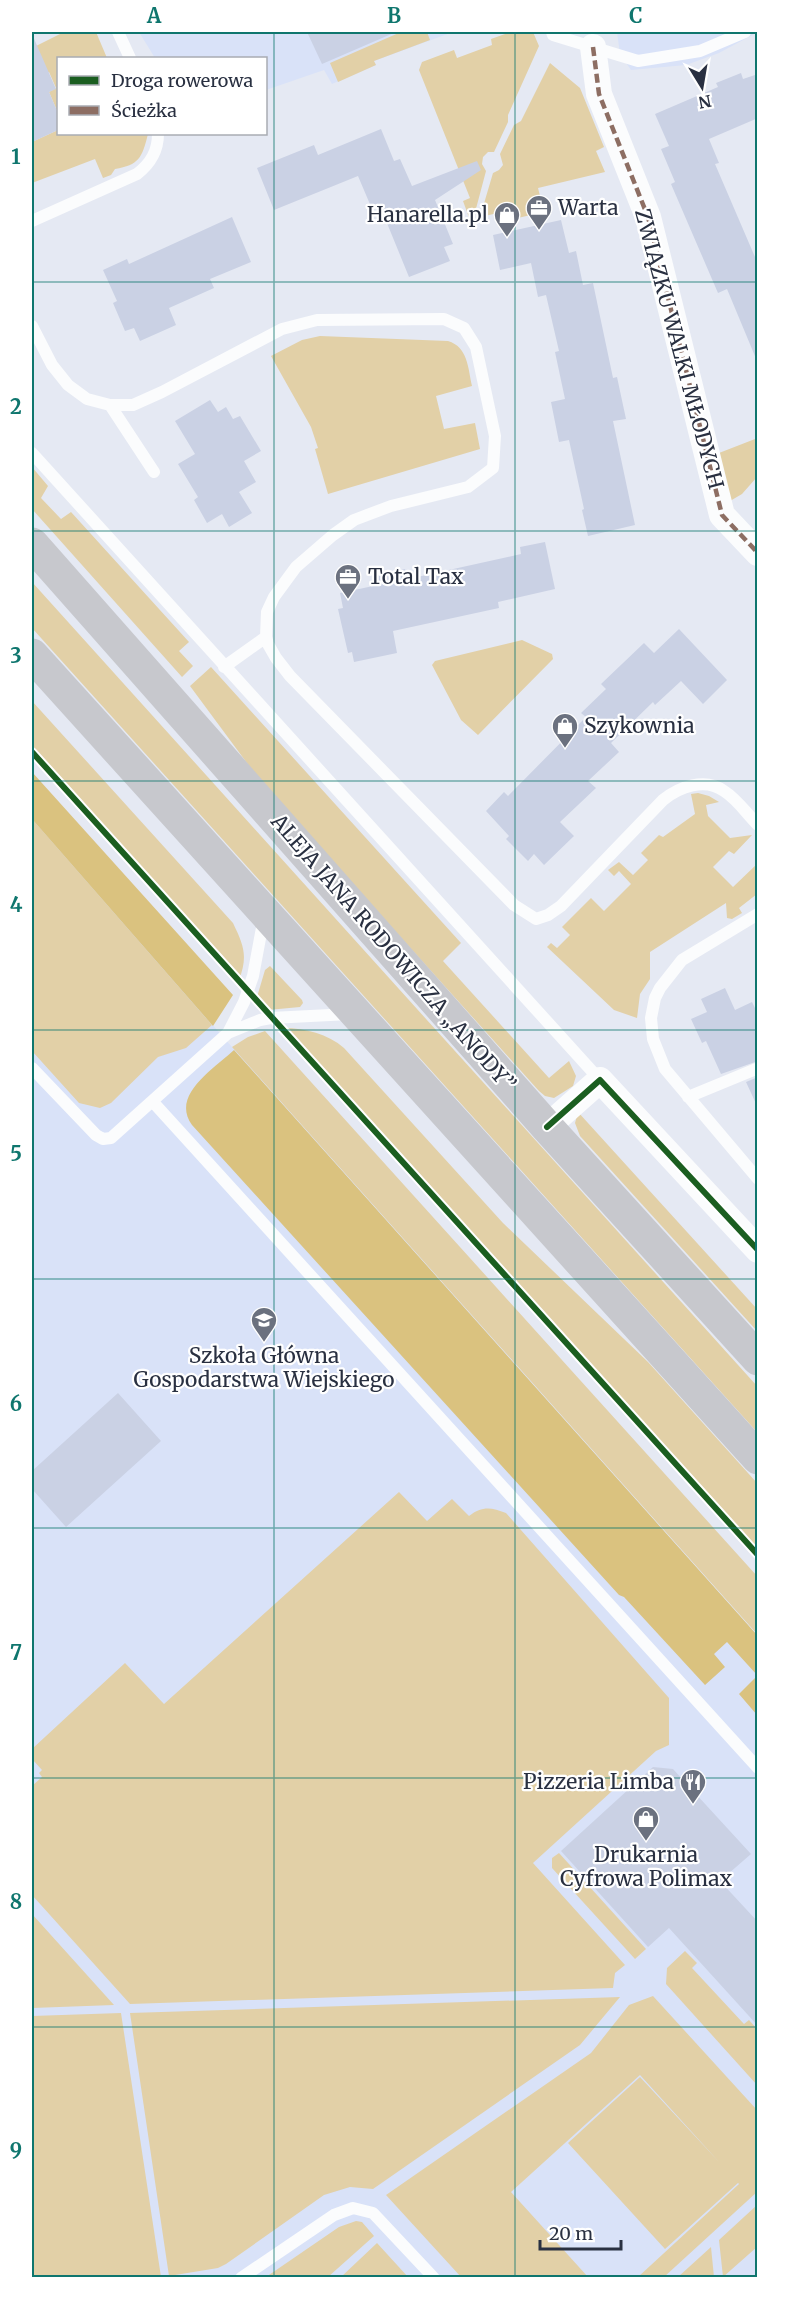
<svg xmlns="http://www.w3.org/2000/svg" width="789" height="2309" font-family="Merriweather,serif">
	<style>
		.built { fill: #d9e2f8 }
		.green { fill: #e2d0a7 }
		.forest { fill: #dac27f }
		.building { fill: #cad1e4 }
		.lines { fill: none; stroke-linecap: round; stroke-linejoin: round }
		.lane { stroke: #fbfcfd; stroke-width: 12 }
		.street { stroke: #fbfcfd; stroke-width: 26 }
		.secondary { stroke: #c7c8cd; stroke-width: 33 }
		.quiet { stroke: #8d6e63; stroke-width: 4.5; stroke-dasharray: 9 4.5; stroke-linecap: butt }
		.cycleway-casing { stroke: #fff; stroke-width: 10 }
		.cycleway { stroke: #1b5e20; stroke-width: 6 }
		.grid { fill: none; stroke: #0f766e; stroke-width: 1.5; stroke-opacity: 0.55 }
		.labels { text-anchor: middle; stroke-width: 4.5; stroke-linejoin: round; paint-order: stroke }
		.poi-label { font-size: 21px; fill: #293041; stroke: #fff; text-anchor: start }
		.street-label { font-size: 21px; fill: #293041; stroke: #fff }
		.neatline { fill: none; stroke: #0f766e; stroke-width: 2 }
		.grid-label { font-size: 20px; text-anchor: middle; font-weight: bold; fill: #0f766e }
	</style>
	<rect width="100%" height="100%" fill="#e5e9f3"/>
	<!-- built -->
	<path class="built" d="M139,32H453L374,61L376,65L332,84L324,70L266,90V58H155Z
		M617,32H758L719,53L686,65L631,70L620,54Z
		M32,819L232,1047L757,1635V2277H32Z"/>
	<!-- green -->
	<path class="green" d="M62,32H96L107,58H58V113L49,92L56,88L49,72L42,75L32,48L62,33Z
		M401,32H427L430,40L374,61L376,65L338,82L330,63Z
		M511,32H533L539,46L508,115V122L494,152H488L483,157L482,164L486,171L473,220H470L463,201L470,198L419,70L422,62L454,50L457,58L492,45L491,39Z
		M550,63L580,88L604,147L596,151L605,172L538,188L544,212L509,220L507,211L480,217L493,173L499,170L503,165L500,154L514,125L521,121Z
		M58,130V134H148C142,158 139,165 115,169L111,175L103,178L95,159L32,183V142Z
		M320,336L448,341C468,347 468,368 472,386L436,396L444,429L475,423L480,449L328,494L315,449L318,448L311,427L271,356L302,340Z
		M755,439L757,444V477L742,494L730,501L719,453Z
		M32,467L48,486L41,498L61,519L71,512L189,642L179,651L193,666L182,677L32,509Z
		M32,582L757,1386V1432L32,628Z
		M522,640L552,654L553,659L478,735L461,720L432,665L435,661Z
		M211,667L461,943L443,961L549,1078L569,1061L576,1076L573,1086L554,1098L545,1096L539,1091L261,782L190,686Z
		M32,701L233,923C244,946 248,956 239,980L32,748Z
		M698,793L709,796L719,802L706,805L708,816L730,838L752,835L734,854L729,851L713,867L733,887L757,864V894L739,908L742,913L732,919L727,918L726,903L650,952V979L640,994L637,1018L614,1010L547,947L551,943L557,948L570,935L562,927L591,898L604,911L631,884L619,871L614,876L608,870L619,862L633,875L648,860L641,853L659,835L663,837L695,814L691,794Z
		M32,819L212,1025L186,1048L158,1057L111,1103L100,1108L79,1103L32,1051Z
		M270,966L302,1000L303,1003L300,1007L268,1010L257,997L265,970Z
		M284,1028C305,1028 328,1034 344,1048L503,1223L648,1362L757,1483V1551Z
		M265,1031L757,1576V1634L232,1047L248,1037Z
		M578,1112L757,1309V1331L580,1136L575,1123Z
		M399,1492L427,1521L452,1499L469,1516C482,1506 491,1507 506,1513L669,1698V1745L656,1751L533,1863L625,1965L615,1973L613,1988L130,2004L32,1895V1786L42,1777L39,1773L42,1770L32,1759V1749L125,1663L164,1704Z
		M559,1853L646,1949L635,1959L552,1868V1858Z
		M32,1914L114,2005L32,2008Z
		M685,1951L697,1963L692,1968L744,2024L749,2020L757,2029V2085L666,1984L667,1968Z
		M653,1996L757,2110V2192L664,2277H638L739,2184L738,2183L665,2249L568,2143L640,2077L720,2163L640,2075L511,2192L588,2277H461L386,2195L591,2053L629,2005Z
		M620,1997L580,2045L373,2189L350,2187L324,2195L226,2264L218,2268L169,2276L130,2013Z
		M121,2013L161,2277H32V2016Z
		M757,2205V2247L723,2277L719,2240Z
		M356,2221L362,2222L374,2236L328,2277H266L339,2227Z
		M377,2243L408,2277H341Z
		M711,2247L714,2277H678Z"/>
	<!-- forest -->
	<path class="forest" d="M32,772L233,995L213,1026L32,819Z
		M234,1050L757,1635V1675L727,1642L714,1654L725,1667L705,1685L624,1597L619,1595L192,1125C170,1095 215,1068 234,1050Z
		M757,1676V1715L739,1694Z"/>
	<!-- building -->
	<path class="building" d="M307,32H396L322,64Z
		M32,34L56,89L49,92L58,113V130L32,142Z
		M741,73L743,79L758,74V118L709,139L719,163L715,164L758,264L757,361L727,289L718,293L671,184L675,182L661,149L669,146L655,114L718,87L716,83Z
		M381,129L394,161L400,159L412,186L477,161L481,170L435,200L453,244L444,247L450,261L409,277L380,206L372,209L358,176L274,210L257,168L314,145L318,155Z
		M232,217L251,262L210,279L214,288L169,308L176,325L140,341L134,328L125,331L113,303L117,301L103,270L127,259L129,264Z
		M561,220L569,253L576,251L583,285L593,283L613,378L617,377L626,419L613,421L635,525L588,536L582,510L584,509L569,440L559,442L551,402L565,399L555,352L559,351L546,295L538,297L531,263L500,270L493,235Z
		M210,400L218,412L226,407L233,419L240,416L261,451L244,461L256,482L239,492L252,513L229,527L222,514L207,523L194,500L198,497L178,464L195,454L175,421Z
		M545,542L555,589L498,602L499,608L393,631L397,653L354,662L352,652L348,653L338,609L343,608L340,593L378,585L376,576L405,569L408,579L521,554L520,547Z
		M679,629L727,680L703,704L681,681L655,705L653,702L611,743L619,752L588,781L596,788L560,822L574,836L544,865L534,854L528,861L506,839L509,836L486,811L504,792L508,796L586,717L581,713L606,689L601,684L644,643L654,653Z
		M725,988L735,1010L752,1002L758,1014V1061L721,1074L706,1041L702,1043L691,1019L707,1012L701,999Z
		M758,1077V1108L746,1082Z
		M118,1393L161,1441L66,1527L32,1489V1471Z
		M653,1767L673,1769L751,1854L720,1881L758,1922V2026L669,1928L648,1947L561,1851Z"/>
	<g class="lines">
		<!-- lane -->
		<path class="lane" d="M118,32L130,58
			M552,32L553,35L638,61L700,51L745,32
			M32,221L137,174C151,163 158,151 158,134
			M32,326L52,365L68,385L87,399L110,405H133L162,392L282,329L317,320L444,319L464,328L476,347L495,436L493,468L468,487L391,506L354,520L333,535L296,567L274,597L267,612L266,637L268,644L276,658L290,676L514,905L536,919L548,915L561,906L663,800C679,787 705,777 724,791C737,799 747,814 758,825
			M110,405L154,472
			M32,453L600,1080
			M224,667L266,637
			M758,914L682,960L660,988L655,998L651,1018L653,1039L665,1069L758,1179
			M228,1033L260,1020L271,1018L350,1014
			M32,1068L96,1135L103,1139L111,1138L228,1033L244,1002L253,976L264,917
			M688,1097L756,1069
			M153,1102L758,1768
			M241,2278L334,2215L353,2208L373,2213L434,2278"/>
		<!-- street -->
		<path class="street" d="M593,47L599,94L648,217L722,515L758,553
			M547,1127L600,1080L758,1250"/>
		<!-- secondary -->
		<path class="secondary" d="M32,544L547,1127L758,1359
			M32,655L758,1458"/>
		<!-- quiet -->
		<path class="quiet" d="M593,47L599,94L648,217L722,515L758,553"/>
		<!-- cycleway casing -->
		<g class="cycleway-casing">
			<path id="cycleway" d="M32,752L758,1555
				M547,1127L600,1080L758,1250"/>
		</g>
		<!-- cycleway -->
		<use href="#cycleway" class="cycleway"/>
	</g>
	<!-- grid -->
	<path class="grid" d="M274,32V2278M515,32V2278M32,282H758M32,531H758M32,781H758M32,1030H758M32,1279H758M32,1528H758M32,1778H758M32,2027H758"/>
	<!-- icons -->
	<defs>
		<g id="office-pin" transform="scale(1.35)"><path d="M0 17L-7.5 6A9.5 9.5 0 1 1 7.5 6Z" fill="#6b717f" stroke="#fff"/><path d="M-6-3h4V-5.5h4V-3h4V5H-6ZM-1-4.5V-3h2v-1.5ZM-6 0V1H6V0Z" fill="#fff"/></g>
		<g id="shop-pin" transform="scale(1.35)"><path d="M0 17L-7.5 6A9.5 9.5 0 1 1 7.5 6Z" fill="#6b717f" stroke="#fff"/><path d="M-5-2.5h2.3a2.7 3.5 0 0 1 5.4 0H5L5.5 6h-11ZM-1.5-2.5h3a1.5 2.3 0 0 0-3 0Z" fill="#fff"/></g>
		<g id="university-pin" transform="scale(1.35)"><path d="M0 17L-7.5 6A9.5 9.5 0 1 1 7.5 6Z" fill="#6b717f" stroke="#fff"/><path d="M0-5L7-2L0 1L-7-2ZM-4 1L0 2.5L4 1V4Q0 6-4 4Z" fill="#fff"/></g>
		<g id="restaurant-pin" transform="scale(1.35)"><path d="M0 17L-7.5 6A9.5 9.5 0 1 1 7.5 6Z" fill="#6b717f" stroke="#fff"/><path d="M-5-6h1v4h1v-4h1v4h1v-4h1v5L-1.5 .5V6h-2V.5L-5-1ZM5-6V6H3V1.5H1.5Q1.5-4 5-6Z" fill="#fff"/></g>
	</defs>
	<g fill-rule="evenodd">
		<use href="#office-pin" x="539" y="208"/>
		<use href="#shop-pin" x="507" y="215"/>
		<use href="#office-pin" x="348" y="577"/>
		<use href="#shop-pin" x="565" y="726"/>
		<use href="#university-pin" x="264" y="1320"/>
		<use href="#restaurant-pin" x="693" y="1782"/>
		<use href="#shop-pin" x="646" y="1819"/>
	</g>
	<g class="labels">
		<!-- poi labels -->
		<g class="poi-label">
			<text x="558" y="215">Warta</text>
			<text x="488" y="222" text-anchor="end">Hanarella.pl</text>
			<text x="368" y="584">Total Tax</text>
			<text x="584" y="733">Szykownia</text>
			<text x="264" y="1363" text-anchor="middle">Szkoła Główna<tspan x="264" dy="24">Gospodarstwa Wiejskiego</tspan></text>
			<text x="674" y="1789" text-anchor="end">Pizzeria Limba</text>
			<text x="646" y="1862" text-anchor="middle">Drukarnia<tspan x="646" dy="24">Cyfrowa Polimax</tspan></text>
		</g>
		<!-- street labels -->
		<g class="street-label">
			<text transform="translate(679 349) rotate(75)" y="7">ZWIĄZKU WALKI MŁODYCH</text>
			<text transform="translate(393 953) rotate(49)" y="7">ALEJA JANA RODOWICZA „ANODY”</text>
		</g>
	</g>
	<!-- border -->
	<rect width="789" height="2309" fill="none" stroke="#ffffff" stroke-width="66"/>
	<!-- legend -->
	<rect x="57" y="57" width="210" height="78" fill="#ffffff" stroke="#a9acb3" stroke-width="1.5"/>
	<rect x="69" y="76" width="30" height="9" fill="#1b5e20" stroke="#a9acb3" stroke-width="1.5"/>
	<text x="111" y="87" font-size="18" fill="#293041">Droga rowerowa</text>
	<rect x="69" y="106" width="30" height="9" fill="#8d6e63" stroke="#a9acb3" stroke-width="1.5"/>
	<text x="111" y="117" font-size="18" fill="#293041">Ścieżka</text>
	<!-- north arrow -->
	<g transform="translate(702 87) rotate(169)" stroke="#ffffff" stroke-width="4.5" paint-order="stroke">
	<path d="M0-4.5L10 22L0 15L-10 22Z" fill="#293041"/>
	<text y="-9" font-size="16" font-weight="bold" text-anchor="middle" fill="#293041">N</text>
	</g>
	<!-- scale -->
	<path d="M540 2240v9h81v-9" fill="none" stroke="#293041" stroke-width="3"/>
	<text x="549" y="2240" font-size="18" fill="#293041" stroke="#ffffff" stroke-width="4.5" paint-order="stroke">20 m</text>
	<rect x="33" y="33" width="723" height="2243" class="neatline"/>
	<g class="grid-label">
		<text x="154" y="23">A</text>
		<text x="394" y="23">B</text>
		<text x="636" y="23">C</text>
		<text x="16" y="164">1</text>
		<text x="16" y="414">2</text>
		<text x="16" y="663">3</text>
		<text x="16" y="912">4</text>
		<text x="16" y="1161">5</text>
		<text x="16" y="1411">6</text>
		<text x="16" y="1660">7</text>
		<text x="16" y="1909">8</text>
		<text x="16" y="2158">9</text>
	</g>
</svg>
